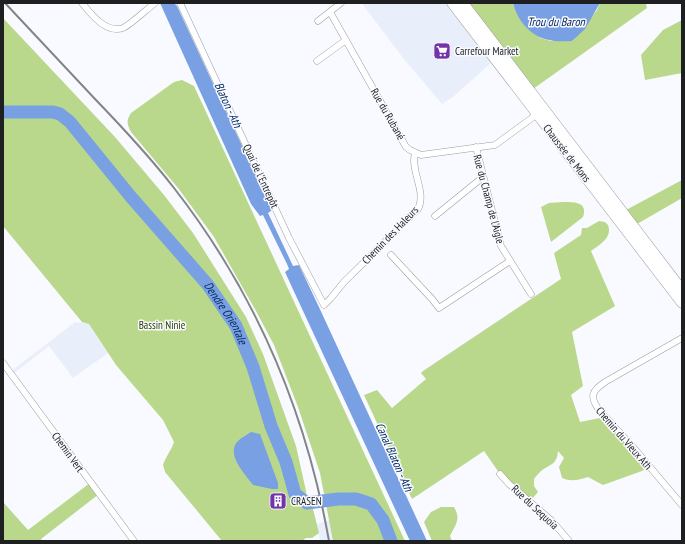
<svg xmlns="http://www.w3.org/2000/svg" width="685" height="544" font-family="'PT Sans Narrow',sans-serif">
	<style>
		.built { fill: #e9effa }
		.green { fill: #b9d88c }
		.water { fill: #78a0e3 }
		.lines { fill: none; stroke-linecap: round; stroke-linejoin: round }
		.river { stroke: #78a0e3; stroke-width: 13 }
		.street-casing { stroke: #9a9ca0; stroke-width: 7 }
		.primary-casing { stroke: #9a9ca0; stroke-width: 11 }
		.street { stroke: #fff; stroke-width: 6 }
		.primary { stroke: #fff; stroke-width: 10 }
		.rail { stroke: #838487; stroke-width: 2 }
		.labels { text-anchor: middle; stroke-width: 3; stroke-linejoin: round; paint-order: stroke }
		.poi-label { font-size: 11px; fill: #1e1f20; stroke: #f8faff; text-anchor: start }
		.street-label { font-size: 11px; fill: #1e1f20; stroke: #f8faff }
		.park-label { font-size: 11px; fill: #2c3e03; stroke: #f8faff }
		.water-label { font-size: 12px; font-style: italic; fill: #072b65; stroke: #f8faff }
	</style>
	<rect width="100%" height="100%" fill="#f8faff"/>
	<!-- built -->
	<path class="built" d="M363,3H447L491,63L453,97L442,104L403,58L363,5Z
		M75,322L78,323L82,322L89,324L108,353L73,378L49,346L12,375L10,372Z
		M330,520L333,541H320L317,524Z"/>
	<!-- green -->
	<path class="green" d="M468,3H513L514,7L540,38L551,41H572L597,10L600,3H646L647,8L533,89Z
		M3,18L115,137L164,195L193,233L246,317L263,354L296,446L306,491L307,503L313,509L319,533L312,538H306L302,541H222L165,472L163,465C166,456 171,451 174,442L163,420L116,365L89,324L82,322L3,226Z
		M682,20V73L645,80L641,55L663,30Z
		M182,80L194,86L405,541H333L320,473L298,407L274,345L256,311L214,237L178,188L131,132C127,124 126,121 131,113L174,82Z
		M682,180V198L637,224L626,210Z
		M563,202C575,202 588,202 583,217L551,242L541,207L549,203Z
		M599,221L605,222L608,225C613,238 599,245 591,251L615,306L572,332L583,386L571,395L580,422L605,417L646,462L645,469L642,471L603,485L588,477C579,480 571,482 562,478L559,467L564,458L558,451C557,465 550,464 541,471C539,473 536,476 534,479V486L538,492L532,499L527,500L500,474L484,451L412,499L364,395L377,390L392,408L426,379L421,373L423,371L561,279L554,253L581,235L582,228H587Z
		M90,483L99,494L41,539L43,541H3V502L28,530Z
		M441,507H454C461,519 456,524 450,536L452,541H432L424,522L431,512Z"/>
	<!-- water -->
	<path class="water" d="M160,3H174L177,6L272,210L268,213L293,266L299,265L318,305L427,541H410L297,298L285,272L289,269L287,264L263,215L260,216L251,204Z
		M513,3H600L585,29L572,41C564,41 556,42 549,40C531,37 517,20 513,3Z
		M251,432L260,434L278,483V489H272L253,485C245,474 225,454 238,441C242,437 247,435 251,432Z"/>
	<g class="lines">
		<!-- river -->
		<path class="river" id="s1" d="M3,112H53L60,114L70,122L131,197L208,285L236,326L253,367L271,426L286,462L295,494L307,503L338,499H356L371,504L383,520L391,541"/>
		<!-- street casing -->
		<g class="street-casing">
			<path id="street" d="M82,3C91,14 106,34 123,28C130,25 147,9 155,3
				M180,3L289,238L324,305L331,298L344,282L418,209C427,192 410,171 415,153
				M330,12L406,147L410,150L421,155L495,145L540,112
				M318,21L341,3
				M317,61L346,40
				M476,147L501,246L531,294
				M435,216L483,177
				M391,255L432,299L439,308L510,261
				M682,338L605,382C592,391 589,396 599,410L633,447L682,505
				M3,363L134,541
				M500,474L509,484L552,521L569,541"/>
		</g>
		<!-- primary casing -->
		<g class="primary-casing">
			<path id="primary" d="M452,3L682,303
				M463,3L682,290"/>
		</g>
		<!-- street -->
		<use href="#street" class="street"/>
		<!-- primary -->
		<use href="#primary" class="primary"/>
		<!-- rail -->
		<path class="rail" d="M5,3C35,35 65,67 95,99C123,128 150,157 174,188C255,292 306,412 329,541"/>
	</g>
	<!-- icons -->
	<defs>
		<g id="supermarket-square" transform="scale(0.9)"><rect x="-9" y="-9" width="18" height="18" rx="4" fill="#7234a9" stroke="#f8faff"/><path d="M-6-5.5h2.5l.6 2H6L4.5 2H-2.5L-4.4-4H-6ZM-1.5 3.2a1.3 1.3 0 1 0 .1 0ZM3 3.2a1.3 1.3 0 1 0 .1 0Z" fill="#fff"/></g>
		<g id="building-square" transform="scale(0.9)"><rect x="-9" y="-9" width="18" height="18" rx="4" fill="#7234a9" stroke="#f8faff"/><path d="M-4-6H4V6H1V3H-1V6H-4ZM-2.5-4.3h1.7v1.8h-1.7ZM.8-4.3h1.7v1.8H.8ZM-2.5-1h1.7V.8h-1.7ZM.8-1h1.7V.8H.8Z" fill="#fff"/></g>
	</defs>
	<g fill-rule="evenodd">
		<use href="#supermarket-square" x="442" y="51"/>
		<use href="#building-square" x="278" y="501"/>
	</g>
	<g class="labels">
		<!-- poi labels -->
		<g class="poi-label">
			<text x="455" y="55">Carrefour Market</text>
			<text x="291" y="505">CRASEN</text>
		</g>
		<!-- street labels -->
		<g class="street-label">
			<text transform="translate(388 114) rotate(60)" y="4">Rue du Rubané</text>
			<text transform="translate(567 153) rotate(52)" y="4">Chaussée de Mons</text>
			<text transform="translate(261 176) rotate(65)" y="4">Quai de l'Entrepôt</text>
			<text transform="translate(489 199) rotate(75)" y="4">Rue du Champ de l'Aigle</text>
			<text transform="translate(390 235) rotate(-46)" y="4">Chemin des Haleurs</text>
			<text transform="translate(624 438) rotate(49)" y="4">Chemin du Vieux Ath</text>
			<text transform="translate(68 452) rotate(54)" y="4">Chemin Vert</text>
			<text transform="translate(535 507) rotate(43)" y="4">Rue du Sequoïa</text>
		</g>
		<!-- park labels -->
		<g class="park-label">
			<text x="162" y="329">Bassin Ninie</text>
		</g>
		<!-- water labels -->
		<g class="water-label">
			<text x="556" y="26">Trou du Baron</text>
			<text transform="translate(228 105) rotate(65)" y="4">Blaton - Ath</text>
			<text dy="4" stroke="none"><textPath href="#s1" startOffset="317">Dendre Orientale</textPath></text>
			<text transform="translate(394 457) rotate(66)" y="4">Canal Blaton - Ath</text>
		</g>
	</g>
	<!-- border -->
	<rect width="685" height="544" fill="none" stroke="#1e1f20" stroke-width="8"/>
</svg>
